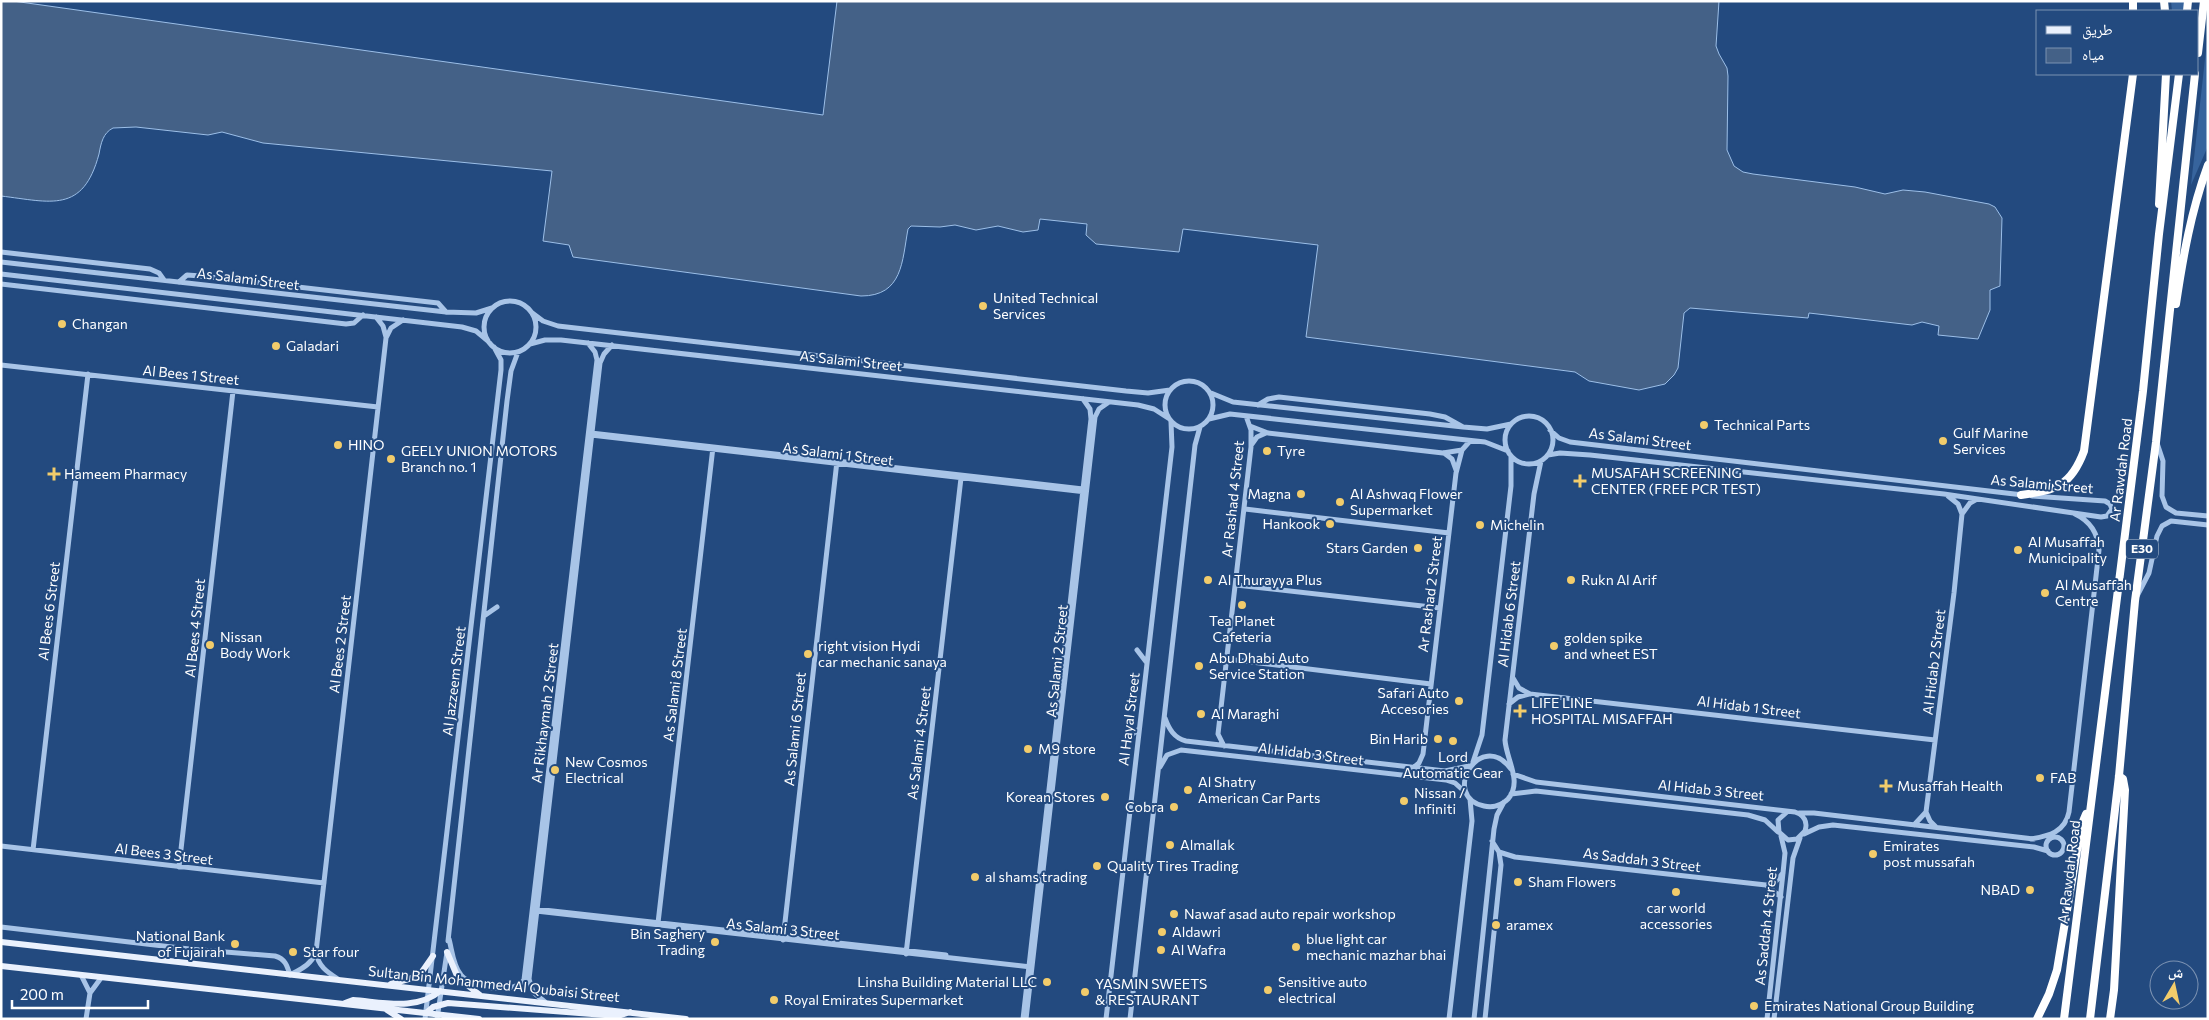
<svg xmlns="http://www.w3.org/2000/svg" width="2209" height="1020" font-family="Commissioner,'Noto Naskh Arabic',sans-serif">
	<style>
		.green { fill: #37649d }
		.water { fill: #446187; stroke: #9cbfe8 }
		.lines { fill: none; stroke-linecap: round; stroke-linejoin: round }
		.minor { stroke: #a8c4e7; stroke-width: 5 }
		.major { stroke: #eaf1fd; stroke-width: 6 }
		.highway { stroke: #fff; stroke-width: 8 }
		.poi-dot { fill: #f2cc6b; stroke: #234a7f; stroke-width: 2 }
		.labels { text-anchor: middle; stroke-width: 4; stroke-linejoin: round; paint-order: stroke }
		.shield { fill: #234a7f; stroke: #bdc9d9; stroke-width: 1 }
		.shield-label { font-size: 12px; font-weight: bold; fill: #fff }
		.street-label { font-size: 14px; fill: #fff; stroke: #234a7f }
		.poi-label { font-size: 14px; fill: #fff; stroke: #234a7f; text-anchor: start }
	</style>
	<rect width="100%" height="100%" fill="#234a7f"/>
	<!-- green -->
	<path class="green" d="M2171,1H2185L2184,11H2172Z
		M2208,32V146L2191,185Z"/>
	<!-- water -->
	<path class="water" d="M1,1H13L823,115L837,1H1719L1716,46L1719,54L1727,68L1728,76L1727,150L1734,166L1743,172L1753,174L1855,187L1885,194L1903,190L1925,192L1989,204L1995,207L2002,218L2000,284V286L1990,290V310L1978,339L1938,335L1939,326L1922,322L1912,325L1809,313L1808,318L1690,308L1684,313L1678,368L1674,375L1665,384L1639,390L1589,381L1575,372L1306,337L1318,245L1183,229L1179,252L1096,244L1086,235L1087,224L1040,219L1038,230L1023,232L998,226L976,230L955,225L940,227L911,226L908,229C902,261 903,296 861,296L573,257L569,245L543,241L552,171L263,143L222,132L208,135L136,127L113,128C103,133 101,143 99,154C83,214 51,202 1,196Z"/>
	<g class="lines">
		<!-- minor -->
		<path class="minor" d="M1,252L150,269L159,273L164,280
			M1,262L446,312L476,313L492,308
			M1,274L462,327L476,331L488,341
			M179,282L187,275L201,276L438,303L446,312
			M1,284L346,324L354,323L363,315
			M484 327a26 26 0 1 1 52 0a26 26 0 1 1-52 0Z
			M531,312L543,321L558,326L1126,391L1148,393L1170,390
			M376,317L383,326L386,337
			M530,344L545,340H561L1138,405L1154,409L1168,418
			M1,365L378,407
			M1165 405a24 24 0 1 1 48 0a24 24 0 1 1-48 0Z
			M1211,393L1233,402L1463,427L1487,429L1511,424
			M1258,405L1268,399L1279,397L1430,414L1445,417L1463,427
			M1505 440a24 24 0 1 1 48 0a24 24 0 1 1-48 0Z
			M1209,419L1230,414L1485,442L1508,451
			M1250,426L1268,433L1443,453L1462,450
			M1550,430L1559,438L1570,442L2023,495
			M591,433L1083,489L1085,492
			M591,435L1086,492
			M2157,443L2163,461L2162,496L2166,507L2176,513L2208,516
			M1252,444L1257,437L1266,433
			M1444,453L1452,459L1456,470
			M1548,455L1560,453L1590,455L1944,494L2101,517L2107,516L2112,509L2110,504L2105,501L2032,496
			M1948,496L1958,504L1962,514
			M1245,509L1449,533
			M1236,585L1440,608
			M2137,596L2149,573L2157,536L2162,526L2171,521L2208,525
			M484,616L497,607
			M1137,650L1147,663
			M1227,659L1431,684
			M1513,678L1519,688L1530,694L1935,740
			M1509,704L1518,697L1529,694
			M1165,718C1169,729 1174,738 1186,741L1445,771L1469,766
			M1127,738L1139,729
			M1224,746L1218,734L1251,447V430L1246,416
			M1473,762L1482,735L1511,486V456
			M1160,767L1167,755L1181,750L1446,780L1455,783L1465,792
			M1413,768L1419,763L1423,754L1456,473L1462,450L1470,441
			M1511,769C1480,728 1440,797 1484,806C1493,808 1502,805 1508,799C1523,782 1506,759 1505,740L1534,494L1541,461
			M1513,774L1536,782L1795,812C1804,815 1808,822 1805,831L1797,839L1788,840L1779,832L1778,820L1787,812
			M1511,794L1536,791L1748,815L1765,820L1778,832
			M1799,813H1814L2034,839
			M1914,825L1926,812
			M1936,827L1930,821L1926,812L1954,593L1962,514L1970,503L1977,499
			M1804,834L1819,827L1833,825L2034,847L2048,851
			M2046 846a9 9 0 1 1 18 0a9 9 0 1 1-18 0Z
			M2031,839C2049,836 2065,832 2069,812L2099,550C2098,533 2090,521 2075,514
			M1,846L324,883
			M33,850L88,374
			M1499,852L1515,857L1766,885L1781,897
			M179,867L233,391
			M1766,885L1776,881L1783,873
			M535,909L946,955
			M536,911L1031,967
			M658,923L713,447
			M1,927L189,949L275,956C285,959 287,965 290,975C301,969 311,965 316,952L386,338L391,328L403,320
			M449,939C452,950 453,966 461,975C472,988 514,995 524,980L597,360L595,352L588,343
			M783,940L837,461
			M448,941L507,401L511,371L518,352
			M316,952C318,966 327,972 338,979
			M906,954L961,478
			M81,975L90,993
			M545,1002L533,992L529,979L600,363L604,354L612,345
			M86,1019L90,993L101,978
			M425,1019L501,370V360L494,347
			M437,1019L447,952
			M1023,1019L1091,419L1090,409L1083,399
			M1026,1019L1095,417L1099,409L1109,402
			M1106,1019L1172,447L1171,422
			M1130,1019L1195,445L1200,427
			M1449,1019L1472,821L1470,799
			M1474,1019L1494,829L1497,815L1504,802
			M1485,1019L1501,865L1499,852L1492,841
			M1767,1019L1783,873L1785,853L1781,836
			M1774,1019L1793,858L1800,838"/>
		<!-- major -->
		<path class="major" d="M1,942L686,1019
			M447,952L458,978L480,995
			M1,966L479,1019
			M391,984L419,976L433,956
			M345,1003L353,1000C382,1002 417,1011 440,991
			M387,1010L401,1019
			M426,1013L433,1007L448,1003L618,1016L630,1012"/>
		<!-- highway -->
		<path class="highway" d="M2133,1V11
			M2164,1L2165,11
			M2187,11L2188,1
			M2198,53L2204,1
			M2159,204L2166,74
			M2176,304C2183,257 2191,211 2208,165
			M2021,495C2056,490 2071,486 2084,451L2133,74
			M2037,1019L2049,994L2057,970L2081,826L2086,814
			M2064,1019L2143,391L2159,234L2179,74
			M2090,1019L2119,776L2135,601L2156,442L2195,74
			M2110,1019L2114,990L2125,790L2123,779L2119,776"/>
	</g>
	<!-- markers -->
	<g class="poi-dot">
		<circle cx="983" cy="306" r="5"/>
		<circle cx="62" cy="324" r="5"/>
		<circle cx="276" cy="346" r="5"/>
		<circle cx="1704" cy="425" r="5"/>
		<circle cx="1943" cy="441" r="5"/>
		<circle cx="338" cy="445" r="5"/>
		<circle cx="1267" cy="451" r="5"/>
		<circle cx="391" cy="459" r="5"/>
		<path d="M51.5 466.5h5v5h5v5h-5v5h-5v-5h-5v-5h5z"/>
		<path d="M1577.5 473.5h5v5h5v5h-5v5h-5v-5h-5v-5h5z"/>
		<circle cx="1301" cy="494" r="5"/>
		<circle cx="1340" cy="502" r="5"/>
		<circle cx="1330" cy="524" r="5"/>
		<circle cx="1480" cy="525" r="5"/>
		<circle cx="1418" cy="548" r="5"/>
		<circle cx="2018" cy="550" r="5"/>
		<circle cx="1208" cy="580" r="5"/>
		<circle cx="1571" cy="580" r="5"/>
		<circle cx="2045" cy="593" r="5"/>
		<circle cx="1242" cy="605" r="5"/>
		<circle cx="210" cy="645" r="5"/>
		<circle cx="1554" cy="646" r="5"/>
		<circle cx="808" cy="654" r="5"/>
		<circle cx="1199" cy="666" r="5"/>
		<circle cx="1459" cy="701" r="5"/>
		<path d="M1517.5 703.5h5v5h5v5h-5v5h-5v-5h-5v-5h5z"/>
		<circle cx="1201" cy="714" r="5"/>
		<circle cx="1438" cy="739" r="5"/>
		<circle cx="1453" cy="741" r="5"/>
		<circle cx="1028" cy="749" r="5"/>
		<circle cx="555" cy="770" r="5"/>
		<circle cx="2040" cy="778" r="5"/>
		<path d="M1883.5 778.5h5v5h5v5h-5v5h-5v-5h-5v-5h5z"/>
		<circle cx="1188" cy="790" r="5"/>
		<circle cx="1105" cy="797" r="5"/>
		<circle cx="1404" cy="801" r="5"/>
		<circle cx="1174" cy="807" r="5"/>
		<circle cx="1170" cy="845" r="5"/>
		<circle cx="1873" cy="854" r="5"/>
		<circle cx="1097" cy="866" r="5"/>
		<circle cx="975" cy="877" r="5"/>
		<circle cx="1518" cy="882" r="5"/>
		<circle cx="2030" cy="890" r="5"/>
		<circle cx="1676" cy="892" r="5"/>
		<circle cx="1174" cy="914" r="5"/>
		<circle cx="1496" cy="925" r="5"/>
		<circle cx="1162" cy="932" r="5"/>
		<circle cx="715" cy="942" r="5"/>
		<circle cx="235" cy="944" r="5"/>
		<circle cx="1296" cy="947" r="5"/>
		<circle cx="1161" cy="950" r="5"/>
		<circle cx="293" cy="952" r="5"/>
		<circle cx="1047" cy="982" r="5"/>
		<circle cx="1268" cy="990" r="5"/>
		<circle cx="1085" cy="992" r="5"/>
		<circle cx="774" cy="1000" r="5"/>
		<circle cx="1754" cy="1006" r="5"/>
	</g>
	<g class="labels">
		<!-- shield labels -->
		<rect class="shield" x="2126" y="539.5" width="32" height="19" rx="4"/>
		<g class="shield-label">
			<text x="2142" y="553">E30</text>
		</g>
		<!-- street labels -->
		<g class="street-label">
			<text transform="translate(248 279) rotate(7)" y="5">As Salami Street</text>
			<text transform="translate(851 361) rotate(6)" y="5">As Salami Street</text>
			<text transform="translate(191 375) rotate(6)" y="5">Al Bees 1 Street</text>
			<text transform="translate(1640 439) rotate(7)" y="5">As Salami Street</text>
			<text transform="translate(838 454) rotate(7)" y="5">As Salami 1 Street</text>
			<text transform="translate(2121 470) rotate(-83)" y="5">Ar Rawdah Road</text>
			<text transform="translate(2042 484) rotate(5)" y="5">As Salami Street</text>
			<text transform="translate(1233 499) rotate(-84)" y="5">Ar Rashad 4 Street</text>
			<text transform="translate(1430 594) rotate(-83)" y="5">Ar Rashad 2 Street</text>
			<text transform="translate(49 611) rotate(-83)" y="5">Al Bees 6 Street</text>
			<text transform="translate(1509 614) rotate(-83)" y="5">Al Hidab 6 Street</text>
			<text transform="translate(195 628) rotate(-84)" y="5">Al Bees 4 Street</text>
			<text transform="translate(340 644) rotate(-83)" y="5">Al Bees 2 Street</text>
			<text transform="translate(1057 661) rotate(-84)" y="5">As Salami 2 Street</text>
			<text transform="translate(1934 662) rotate(-83)" y="5">Al Hidab 2 Street</text>
			<text transform="translate(454 681) rotate(-83)" y="5">Al Jazzeem Street</text>
			<text transform="translate(675 685) rotate(-83)" y="5">As Salami 8 Street</text>
			<text transform="translate(1749 707) rotate(7)" y="5">Al Hidab 1 Street</text>
			<text transform="translate(545 713) rotate(-83)" y="5">Ar Rikhaymah 2 Street</text>
			<text transform="translate(1129 719) rotate(-83)" y="5">Al Hayal Street</text>
			<text transform="translate(795 729) rotate(-84)" y="5">As Salami 6 Street</text>
			<text transform="translate(919 743) rotate(-83)" y="5">As Salami 4 Street</text>
			<text transform="translate(1311 754) rotate(7)" y="5">Al Hidab 3 Street</text>
			<text transform="translate(1711 790) rotate(6)" y="5">Al Hidab 3 Street</text>
			<text transform="translate(164 854) rotate(7)" y="5">Al Bees 3 Street</text>
			<text transform="translate(1642 860) rotate(7)" y="5">As Saddah 3 Street</text>
			<text transform="translate(2069 872) rotate(-83)" y="5">Ar Rawdah Road</text>
			<text transform="translate(1766 926) rotate(-84)" y="5">As Saddah 4 Street</text>
			<text transform="translate(783 929) rotate(6)" y="5">As Salami 3 Street</text>
			<text transform="translate(494 984) rotate(6)" y="5">Sultan Bin Mohammed Al Qubaisi Street</text>
		</g>
		<!-- poi labels -->
		<g class="poi-label">
			<text x="993" y="303">United Technical<tspan x="993" dy="16">Services</tspan></text>
			<text x="72" y="329">Changan</text>
			<text x="286" y="351">Galadari</text>
			<text x="1714" y="430">Technical Parts</text>
			<text x="1953" y="438">Gulf Marine<tspan x="1953" dy="16">Services</tspan></text>
			<text x="348" y="450">HINO</text>
			<text x="401" y="456">GEELY UNION MOTORS<tspan x="401" dy="16">Branch no. 1</tspan></text>
			<text x="1277" y="456">Tyre</text>
			<text x="1591" y="478">MUSAFAH SCREENING<tspan x="1591" dy="16">CENTER (FREE PCR TEST)</tspan></text>
			<text x="64" y="479">Hameem Pharmacy</text>
			<text x="1291" y="499" text-anchor="end">Magna</text>
			<text x="1350" y="499">Al Ashwaq Flower<tspan x="1350" dy="16">Supermarket</tspan></text>
			<text x="1320" y="529" text-anchor="end">Hankook</text>
			<text x="1490" y="530">Michelin</text>
			<text x="2028" y="547">Al Musaffah<tspan x="2028" dy="16">Municipality</tspan></text>
			<text x="1408" y="553" text-anchor="end">Stars Garden</text>
			<text x="1218" y="585">Al Thurayya Plus</text>
			<text x="1581" y="585">Rukn Al Arif</text>
			<text x="2055" y="590">Al Musaffah<tspan x="2055" dy="16">Centre</tspan></text>
			<text x="1242" y="626" text-anchor="middle">Tea Planet<tspan x="1242" dy="16">Cafeteria</tspan></text>
			<text x="220" y="642">Nissan<tspan x="220" dy="16">Body Work</tspan></text>
			<text x="1564" y="643">golden spike<tspan x="1564" dy="16">and wheet EST</tspan></text>
			<text x="818" y="651">right vision Hydi<tspan x="818" dy="16">car mechanic sanaya</tspan></text>
			<text x="1209" y="663">Abu Dhabi Auto<tspan x="1209" dy="16">Service Station</tspan></text>
			<text x="1449" y="698" text-anchor="end">Safari Auto<tspan x="1449" dy="16">Accesories</tspan></text>
			<text x="1531" y="708">LIFE LINE<tspan x="1531" dy="16">HOSPITAL MISAFFAH</tspan></text>
			<text x="1211" y="719">Al Maraghi</text>
			<text x="1428" y="744" text-anchor="end">Bin Harib</text>
			<text x="1038" y="754">M9 store</text>
			<text x="1453" y="762" text-anchor="middle">Lord<tspan x="1453" dy="16">Automatic Gear</tspan></text>
			<text x="565" y="767">New Cosmos<tspan x="565" dy="16">Electrical</tspan></text>
			<text x="2050" y="783">FAB</text>
			<text x="1198" y="787">Al Shatry<tspan x="1198" dy="16">American Car Parts</tspan></text>
			<text x="1897" y="791">Musaffah Health</text>
			<text x="1414" y="798">Nissan /<tspan x="1414" dy="16">Infiniti</tspan></text>
			<text x="1095" y="802" text-anchor="end">Korean Stores</text>
			<text x="1164" y="812" text-anchor="end">Cobra</text>
			<text x="1180" y="850">Almallak</text>
			<text x="1883" y="851">Emirates<tspan x="1883" dy="16">post mussafah</tspan></text>
			<text x="1107" y="871">Quality Tires Trading</text>
			<text x="985" y="882">al shams trading</text>
			<text x="1528" y="887">Sham Flowers</text>
			<text x="2020" y="895" text-anchor="end">NBAD</text>
			<text x="1676" y="913" text-anchor="middle">car world<tspan x="1676" dy="16">accessories</tspan></text>
			<text x="1184" y="919">Nawaf asad auto repair workshop</text>
			<text x="1506" y="930">aramex</text>
			<text x="1172" y="937">Aldawri</text>
			<text x="705" y="939" text-anchor="end">Bin Saghery<tspan x="705" dy="16">Trading</tspan></text>
			<text x="225" y="941" text-anchor="end">National Bank<tspan x="225" dy="16">of Fujairah</tspan></text>
			<text x="1306" y="944">blue light car<tspan x="1306" dy="16">mechanic mazhar bhai</tspan></text>
			<text x="1171" y="955">Al Wafra</text>
			<text x="303" y="957">Star four</text>
			<text x="1037" y="987" text-anchor="end">Linsha Building Material LLC</text>
			<text x="1278" y="987">Sensitive auto<tspan x="1278" dy="16">electrical</tspan></text>
			<text x="1095" y="989">YASMIN SWEETS<tspan x="1095" dy="16">&amp; RESTAURANT</tspan></text>
			<text x="784" y="1005">Royal Emirates Supermarket</text>
			<text x="1764" y="1011">Emirates National Group Building</text>
		</g>
	</g>
	<!-- border -->
	<rect width="2209" height="1020" fill="none" stroke="#ffffff" stroke-width="5"/>
	<!-- legend -->
	<rect x="2036" y="10" width="162" height="65" fill="#234a7f" stroke="#7b92b2"/>
	<rect x="2046" y="26" width="25" height="8" fill="#eaf1fd" stroke="#7b92b2"/>
	<text x="2082" y="35" font-size="15" fill="#ffffff">طريق</text>
	<rect x="2046" y="48" width="25" height="15" fill="#446187" stroke="#7b92b2"/>
	<text x="2082" y="60" font-size="15" fill="#ffffff">مياه</text>
	<!-- north arrow -->
	<g transform="translate(2174 985) rotate(9)"><circle r="24" fill="#234a7f" stroke="#7b92b2"/>
	<path d="M0-4L9 19L0 12L-9 19Z" fill="#f2cc6b"/>
	<text y="-8" font-size="14" font-weight="bold" text-anchor="middle" fill="#ffffff">ش</text>
	</g>
	<!-- scale -->
	<path d="M12 1000v8h136v-8" fill="none" stroke="#ffffff" stroke-width="2.5"/>
	<text x="20" y="1000" font-size="15" fill="#ffffff" stroke="#234a7f" stroke-width="4" paint-order="stroke">200 m</text>
</svg>
